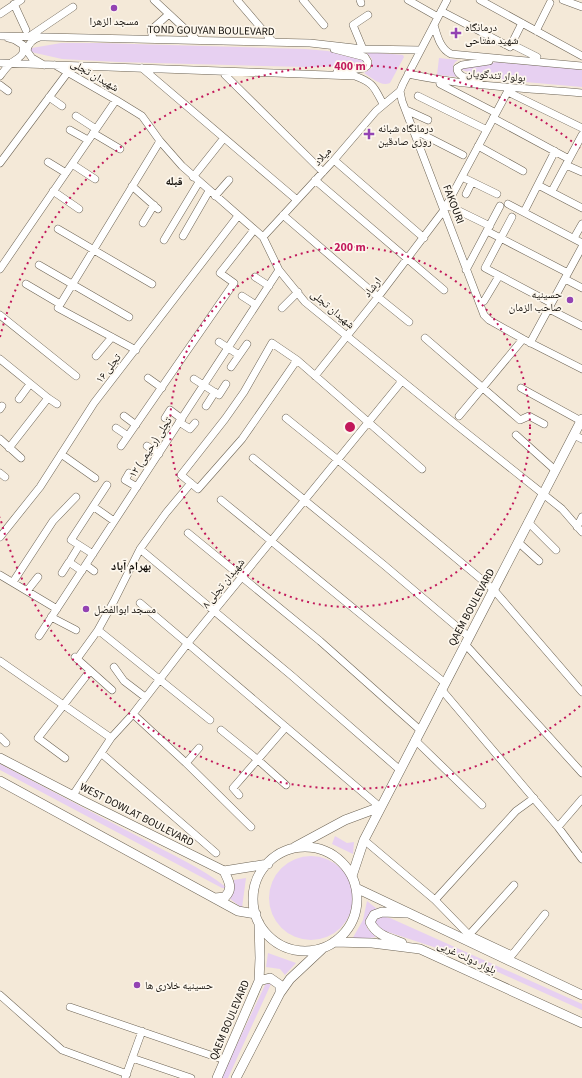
<svg xmlns="http://www.w3.org/2000/svg" width="582" height="1078" font-family="'Source Sans 3','Noto Naskh Arabic',sans-serif">
	<style>
		.green { fill: #e7d0f1 }
		.lines { fill: none; stroke-linecap: round; stroke-linejoin: round }
		.minor-casing { stroke: #6c6354; stroke-width: 8 }
		.major-casing { stroke: #6c6354; stroke-width: 10 }
		.minor { stroke: #fff; stroke-width: 7 }
		.major { stroke: #fff; stroke-width: 9 }
		.ring { fill: none; stroke: #c2185b; stroke-width: 2; stroke-dasharray: 2 4 }
		.poi-dot { fill: #9343b3; stroke: #fdf7ed; stroke-width: 1.5 }
		.labels { text-anchor: middle; stroke-width: 3.5; stroke-linejoin: round; paint-order: stroke }
		.poi-label { font-size: 11px; fill: #14100b; stroke: #fdf7ed; text-anchor: start }
		.street-label { font-size: 11px; fill: #14100b; stroke: #fdf7ed }
		.neighbourhood-label { font-size: 12px; font-weight: bold; fill: #14100b; stroke: #fdf7ed }
		.centre { fill: #c2185b; stroke: #fdf7ed; stroke-width: 2 }
		.ring-label { font-size: 12px; text-anchor: middle; font-weight: bold; fill: #c2185b; stroke: #fdf7ed; stroke-width: 3.5; stroke-linejoin: round; paint-order: stroke }
	</style>
	<rect width="100%" height="100%" fill="#f4e9d8"/>
	<!-- green -->
	<path class="green" d="M61,43H99L305,49L328,51L363,60L364,62V65L356,66L305,67L118,62L62,59L31,52L30,50L32,48Z
		M368,52L403,55L404,57L390,83C381,87 372,78 364,73L372,68V59L367,53Z
		M439,58L458,60C451,64 452,71 457,77L437,75Z
		M497,62L582,69V87L492,79L462,70L461,68Z
		M0,764C48,789 95,814 143,839C172,855 201,867 227,888H222L0,770Z
		M335,836L347,843L354,842L353,854L332,844Z
		M269 898a42 42 0 1 1 84 0a42 42 0 1 1-84 0Z
		M246,878L242,908L229,898L233,894L234,880Z
		M367,901L377,909L366,920L367,928L376,937L351,941L363,920Z
		M381,916L390,918L580,1003L582,1004V1010L467,958L382,930L374,923L376,918Z
		M268,953L296,963L285,975L280,969L266,967Z
		M266,983L271,984L228,1078H221Z"/>
	<g class="lines">
		<!-- minor casing -->
		<g class="minor-casing">
			<path id="minor" d="M154,0L197,40
				M237,0L273,42
				M303,0L324,25
				M360,0L361,3
				M408,0L438,17
				M447,0L403,84L400,91L402,101L484,315L489,320L523,339L582,369
				M480,0L582,56
				M563,0L582,7
				M14,4L26,30
				M441,11L510,47L522,23
				M0,14L21,0
				M434,25C437,35 440,49 451,54L582,66
				M536,31L550,3
				M0,36L310,43L363,49L420,50
				M30,36L73,7
				M40,37C33,39 28,44 27,51L32,58L44,65
				M153,39L151,30L169,14
				M511,44L537,57
				M334,49L365,57L368,62L367,66L364,68L337,72
				M363,49L353,25L368,15
				M0,63L355,76C374,83 374,87 383,104
				M55,65L116,100L142,116L160,141L182,166L263,237L279,270L305,302L454,423L562,509L582,532
				M142,68L297,200
				M408,74C465,86 524,88 582,93
				M225,75L323,172
				M0,76C3,72 6,68 9,65C16,58 26,57 23,45L15,40L8,38
				M439,80L440,84L496,113
				M479,81C472,79 457,78 457,68L462,65L489,61
				M0,85L8,91
				M508,92L582,128
				M418,96L487,130
				M49,97L62,106
				M406,110L428,120
				M76,116L96,129
				M493,118L569,159
				M70,130L88,140
				M414,130L463,155
				M93,133L120,149
				M478,146L523,171
				M334,160L424,238
				M48,162L66,173
				M0,163L68,72
				M72,164L95,179
				M566,165L582,172
				M193,177L224,138
				M462,177L497,194
				M315,180L444,290
				M538,185L582,208
				M132,186L158,209
				M53,191L79,209
				M552,191L582,135
				M466,194L472,182
				M215,196L229,180
				M508,204L582,243
				M447,205L490,226
				M524,212L555,151
				M283,215L378,297L409,322
				M512,217L485,268L551,303
				M143,223L154,205
				M58,229L152,284
				M487,231L568,273
				M183,236L209,191
				M263,237L334,160L376,111L400,91
				M574,238L582,224
				M164,240L199,182
				M39,265L129,317
				M0,269L116,100
				M466,270L500,206
				M255,277L269,286
				M565,279L582,288
				M26,284L60,304
				M242,296L256,305
				M484,301L499,276
				M282,308L298,292
				M549,309L582,326
				M0,315L76,376
				M425,338L520,420L529,416L544,424
				M219,342L239,355
				M530,343L582,247
				M136,350L58,308L160,141
				M96,356L112,337
				M0,359L48,398L57,404
				M297,360L242,439L198,489L181,475L225,419L244,392L272,343L297,360L422,469
				M231,367L247,344
				M315,376L378,297L444,210L510,87
				M148,378L162,388
				M194,379L219,395L226,384
				M521,388L581,421
				M19,399L30,384
				M206,406L215,392
				M0,409L2,406
				M124,416L136,425
				M459,416L523,339
				M165,418L170,410L182,419
				M286,418L338,460L493,589L582,692
				M179,422L190,429L195,423
				M116,428L128,436
				M516,435L555,470
				M574,435L582,439
				M0,439L21,458
				M121,446L234,283L220,273L254,230
				M147,446L159,454
				M9,448L48,398
				M61,454L95,478
				M253,458L384,565L469,637
				M0,473L5,477
				M129,473L125,480L137,487
				M221,500L445,683
				M94,507L114,521
				M528,522L556,550
				M577,527L582,517
				M188,533L320,641L420,730
				M0,537L40,487L94,403L238,216
				M518,542L539,561
				M140,549L292,676L400,770
				M93,554L71,540L107,485
				M71,559L79,546
				M86,565L94,571
				M62,573L69,562L82,571
				M0,575L57,609
				M13,582L53,521L76,497
				M27,591L38,577
				M140,603L380,807
				M51,617L76,630
				M98,630L210,720
				M39,636L279,270
				M465,644L582,773
				M75,657L112,690
				M77,659L98,630L114,601L140,549L166,513L191,483
				M0,661L111,738
				M114,667L124,681L145,697
				M441,689L558,827L582,859
				M133,714L186,763L251,827
				M221,730L258,760L286,785
				M0,737L6,743
				M415,740L482,805
				M101,753L216,853
				M65,758L38,738L90,671
				M186,763L199,748
				M73,795L111,738L133,714L187,644L402,381
				M239,795L233,788L286,727
				M558,827L582,799
				M364,840L435,900L469,935L512,955L545,914
				M435,900L516,811L534,798
				M469,935L514,885
				M0,995L62,1050L127,1074
				M70,1007L225,1060
				M132,1058L191,1078
				M125,1078L142,1031"/>
		</g>
		<!-- major casing -->
		<g class="major-casing">
			<path id="major" d="M0,758L85,802L224,871L268,864
				M0,781L238,911L256,914
				M295,847L345,820L380,807
				M253 899a52 52 0 1 1 104 0a52 52 0 1 1-104 0Z
				M352,876L364,840L582,419
				M356,888L582,995
				M215,898L225,897C234,888 228,880 224,871
				M334,942L372,943L420,949L582,1023
				M402,943C389,938 376,935 370,922L374,915L382,912L406,913
				M259,981L270,978L280,985V993
				M217,1078L259,981L260,958L259,923
				M236,1078L280,993L290,979L322,949"/>
		</g>
		<!-- minor -->
		<use href="#minor" class="minor"/>
		<!-- major -->
		<use href="#major" class="major"/>
	</g>
	<!-- distance rings -->
	<g class="ring">
		<circle cx="350" cy="427" r="180"/>
		<path d="M580 706A361 361 0 0 1 0 517M0 337A361 361 0 0 1 580 148"/>
	</g>
	<!-- markers -->
	<g class="poi-dot">
		<circle cx="114" cy="8" r="4"/>
		<path d="M454 27h4v4h4v4h-4v4h-4v-4h-4v-4h4z"/>
		<path d="M367 128h4v4h4v4h-4v4h-4v-4h-4v-4h4z"/>
		<circle cx="570" cy="300" r="4"/>
		<circle cx="86" cy="609" r="4"/>
		<circle cx="137" cy="985" r="4"/>
	</g>
	<g class="labels">
		<!-- poi labels -->
		<g class="poi-label">
			<text x="114" y="25" text-anchor="middle">مسجد الزهرا</text>
			<text x="465" y="31">درمانگاه<tspan x="465" dy="13">شهید مفتاحی</tspan></text>
			<text x="378" y="132">درمانگاه شبانه<tspan x="378" dy="13">روزی صادقین</tspan></text>
			<text x="562" y="298" text-anchor="end">حسینیه<tspan x="562" dy="13">صاحب الزمان</tspan></text>
			<text x="94" y="613">مسجد ابوالفضل</text>
			<text x="145" y="989">حسینیه خلاری ها</text>
		</g>
		<!-- street labels -->
		<g class="street-label">
			<text transform="translate(211 30) rotate(1)" y="4">TOND GOUYAN BOULEVARD</text>
			<text transform="translate(95 75) rotate(30)" y="4">شهیدان تجلی</text>
			<text transform="translate(496 75) rotate(5)" y="4">بولوار تندگویان</text>
			<text transform="translate(322 156) rotate(-48)" y="4">میلاد</text>
			<text transform="translate(454 204) rotate(69)" y="4">FAKOURI</text>
			<text transform="translate(372 287) rotate(-52)" y="4">ارشاد</text>
			<text transform="translate(333 309) rotate(40)" y="4">شهیدان تجلی</text>
			<text transform="translate(108 368) rotate(-52)" y="4">۱۶ تجلی</text>
			<text transform="translate(150 447) rotate(-57)" y="4">۱۲ تجلی (رحیمی)</text>
			<text transform="translate(223 583) rotate(-51)" y="4">شهیدان تجلی ۸</text>
			<text transform="translate(471 607) rotate(-62)" y="4">QAEM BOULEVARD</text>
			<text transform="translate(137 814) rotate(27)" y="4">WEST DOWLAT BOULEVARD</text>
			<text transform="translate(467 957) rotate(25)" y="4">بلوار دولت غربی</text>
			<text transform="translate(229 1020) rotate(-67)" y="4">QAEM BOULEVARD</text>
		</g>
		<!-- neighbourhood labels -->
		<g class="neighbourhood-label">
			<text x="174" y="185">قبله</text>
			<text x="131" y="570">بهرام آباد</text>
		</g>
	</g>
	<circle cx="350" cy="427" r="6" class="centre"/>
	<g class="ring-label">
		<text x="350" y="70">400 m</text>
		<text x="350" y="251">200 m</text>
	</g>
</svg>
